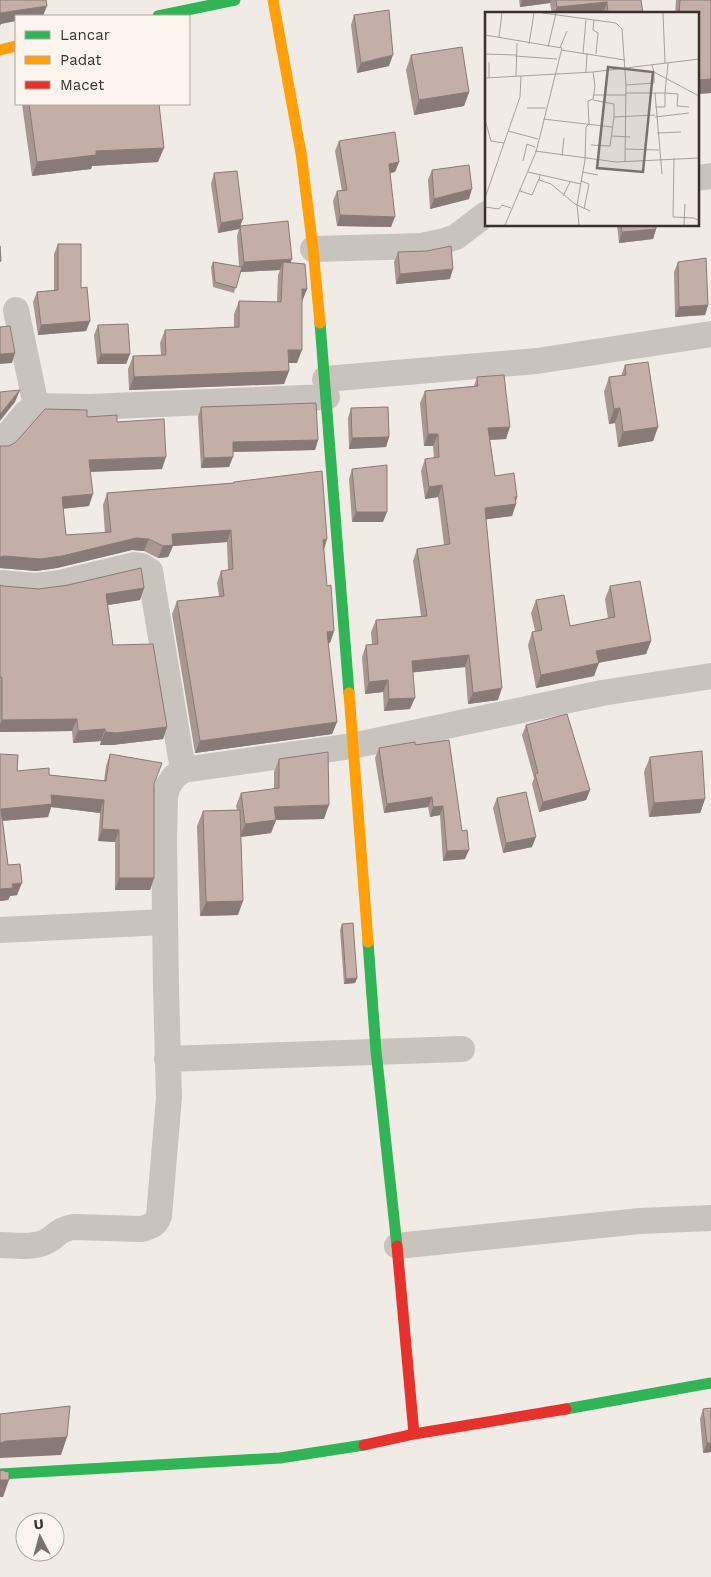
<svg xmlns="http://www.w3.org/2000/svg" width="711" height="1577" font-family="'Work Sans',sans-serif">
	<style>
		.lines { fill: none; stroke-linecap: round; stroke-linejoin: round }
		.street { stroke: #c9c3be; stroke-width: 26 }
		.fast { stroke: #30b455; stroke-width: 11 }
		.slow { stroke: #ff9f0a; stroke-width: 11 }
		.jam { stroke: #e5322d; stroke-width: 11 }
		.wall { fill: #a89690 }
		.shaded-wall { fill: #887a75 }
		.building { fill: #c3afa7; stroke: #887a75 }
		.inset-road { fill: none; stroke: #a8a09b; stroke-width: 1 }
		.view { fill: #7a716c; fill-opacity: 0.15; stroke: #7a716c; stroke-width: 2.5 }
		.inset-edge { fill: none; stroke: #3b302b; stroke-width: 2.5 }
	</style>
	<rect width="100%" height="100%" fill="#f0ebe5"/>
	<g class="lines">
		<!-- street -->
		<path class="street" d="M697,178L711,176
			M313,249L421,246L441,242L456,237L486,214
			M16,310L36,406
			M325,379L537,361L711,334
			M0,444L26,413L36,406L89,407L327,397
			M0,583L36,586L60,583L135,565L142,566L150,571L183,770
			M0,930L165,922
			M167,1059L462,1049
			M0,1245C13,1245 31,1248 43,1243C57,1238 55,1230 73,1227L142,1229C151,1226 156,1225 159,1216L169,1097L166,989L164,841L165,796L168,786L174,777L183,770L352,746L602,693L711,676
			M397,1246L640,1221L711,1218"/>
		<!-- fast -->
		<path class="fast" d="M158,16L235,0
			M320,323L349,693
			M368,942L376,1051L397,1246
			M566,1409L711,1383
			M0,1474L280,1458L364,1445"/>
		<!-- slow -->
		<path class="slow" d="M273,0L301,153L313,249L320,323
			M0,50L16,46
			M349,693L368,942"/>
		<!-- jam -->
		<path class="jam" d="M397,1246L414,1434
			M364,1445L414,1434L566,1409"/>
	</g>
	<!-- wall -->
	<path class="wall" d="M519,0H641L643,14H552L550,3L520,7Z
		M676,0H711V93L697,94V14H675Z
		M354,15L389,66L357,73L351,25Z
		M411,55L469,92L464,106L414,115L406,70Z
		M22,104H159L158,162L92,166L91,169L32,176Z
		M339,141L399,162L395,172L390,173L391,227L337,226L333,201L337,191H342L335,151Z
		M432,170L469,199L430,209L428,180Z
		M214,173L241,226L291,263L302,302L297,363H288L289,371L284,384L129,390L128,369L133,356L161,355L160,343L165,330L234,327V314L239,301L277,302L278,275L280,270L240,272L234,293L213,287L211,267L213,262L239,267L237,236L239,229L218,233L211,184Z
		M617,225H656V229L653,239L619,243Z
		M58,244L81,288L90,321L86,331L38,335L33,302L37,292L54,290V254Z
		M398,252L450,279L396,284L394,262Z
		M678,262L708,305L705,315L675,317L674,272Z
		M98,325L130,354L126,364H97L94,335Z
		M625,365L658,427L653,441L618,447L615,423L609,424L604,392L609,377L621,376Z
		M477,377L506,439L490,440L495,476L517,497L516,501V504L512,516L486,519L498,700L468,704L465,667L413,672L410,709L384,711L383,692L365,694L362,657L366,645L372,644L371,632L376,620L421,616L413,561L417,549L444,545L438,497L425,499L421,471L425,459L434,458L433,446H424L420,403L425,391L474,386Z
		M201,407L318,440L315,450L233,452L229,467L201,468L198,417Z
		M351,408L389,437L386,447L349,449L348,418Z
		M87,417L117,422L162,469L90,472L89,506L63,509L66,535L105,533L103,505L107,493L233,483L234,482L327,539L324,550L327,586L334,631L330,643H328L337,722L332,734L195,753L172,614L177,601L219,596L217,583L221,571L228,570L227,542L173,546L168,557L158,558L144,551L132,550L57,568L36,571L0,568L1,446H9Z
		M352,469L383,522H352L349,479Z
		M0,585L3,586L39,589L144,588L140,600L108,605L113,645L167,727L163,739L112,745H100L101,741L73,743L72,731L0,732Z
		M610,586L651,641L646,654L598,663L594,676L536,688L528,645L532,632L535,631L531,613L536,600L570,626L608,619L605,599Z
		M526,725L590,790L586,800L539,812L532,784L534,778L522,735Z
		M449,740L465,859L443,861L440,815L430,817L428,807L384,813L375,758L379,748L415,745Z
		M0,754L17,771L104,781L106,766L110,754L154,784V878L150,890H115V842L98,841L100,813L51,807L48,817L2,821L8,865L17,895L10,896L8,900L0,901Z
		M650,757L705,799L700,813L649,817L644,772Z
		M279,759L324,819L276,820L271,833L241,837L238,915L200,916L197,826L203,811L237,810L236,806L241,793L274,789V772Z
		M497,798L532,847L503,853L493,808Z
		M342,924L357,978L355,983L344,984L340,930Z
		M703,1409L711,1452L703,1453L700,1419Z"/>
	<!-- shaded-wall -->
	<path class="shaded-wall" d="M522,0H551L550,3L520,7Z
		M607,2L603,14H554L557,7Z
		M47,6L43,16H16V21L1,24L0,26V13Z
		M393,55L389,66L357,73L361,63Z
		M711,79V93L697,94V80Z
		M469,92L464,106L414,115L419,100Z
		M164,148L158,162L92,166L91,169L32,176L37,162L96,151Z
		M399,162L395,172L386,174L389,164Z
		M472,189L469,199L430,209L434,199Z
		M340,215L395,217L391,227L337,226Z
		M243,219L239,229L218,233L221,223Z
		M656,229L653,239L619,243L622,232Z
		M292,259L288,269L283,262L280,270L240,272L244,262Z
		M453,269L450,279L396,284L400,274Z
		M302,289H307L302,302Z
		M708,305L705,315L675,317L679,307Z
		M90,321L86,331L38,335L41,325Z
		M288,350H302L297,363H284Z
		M15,353L12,363L0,364V354Z
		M101,354H130L126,364H97Z
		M289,371L284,384L129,390L134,377Z
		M20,390L15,402L0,421V414Z
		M620,408L615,423L609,424L614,409Z
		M510,427L506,439L484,440L488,428Z
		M658,427L653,441L618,447L623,432Z
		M428,434H438L433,446H424Z
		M389,437L386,447L349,449L352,438Z
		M318,440L315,450L229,452L233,442Z
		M166,457L162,469L84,472L89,460Z
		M233,457L229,467L201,468L204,458Z
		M442,485L438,497L425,499L429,487Z
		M93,494L89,506L58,509L62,497Z
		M515,497H517L515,504H516L512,516L481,520L485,508Z
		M356,512H387L383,522H352Z
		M231,530L227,542L173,546L168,557L158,558L163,546L172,534Z
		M136,538L149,539L144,551L132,550L57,568L36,571L0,568V557Z
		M327,539L323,551V540Z
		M144,588L140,600L102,606L106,594Z
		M334,631L330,643L323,644L327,632Z
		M651,641L646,654L591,664L596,651Z
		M469,655L465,667L408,673L412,661Z
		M599,663L594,676L536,688L541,675Z
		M388,680L383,692L365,694L369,682Z
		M502,688L498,700L468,704L473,693Z
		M415,698L410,709L384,711L389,699Z
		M77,719L72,731L0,732V724L2,720Z
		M337,722L332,734L195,753L200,741Z
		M167,727L163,739L112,745H100L105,732Z
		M105,729L101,741L73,743L78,731Z
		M590,790L586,800L539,812L543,802Z
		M51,795L104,800L100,813L51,807L48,817L0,821L1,809Z
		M432,797L428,807L384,813L387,804Z
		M705,799L700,813L649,817L654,803Z
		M329,805L324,819L270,820L274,807Z
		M443,806L440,815L430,817L433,807Z
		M276,820L271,833L240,837L245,824Z
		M102,829L119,830L115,842L98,841Z
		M536,837L532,847L503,853L506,843Z
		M469,850L465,859L443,861L447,851Z
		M119,878H154L150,890H115Z
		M22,883L17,895L10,896L8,900L0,901V889L12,884Z
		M243,901L238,915L200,916L206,902Z
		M357,978L355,983L344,984L346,979Z
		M67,1437L61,1455L0,1458V1443L6,1441Z
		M707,1443H711V1452L703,1453Z
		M0,1480H9L3,1497H0Z"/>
	<!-- building -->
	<path class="building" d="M0,0H46L47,6L0,13Z
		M556,0H641L643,14H608L607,2L557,7Z
		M680,0H711V79L697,80V14H679Z
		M389,10L393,55L361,63L354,15Z
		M462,47L469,92L419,100L411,55Z
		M29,104H159L164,148L96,151V155L37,162Z
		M395,132L399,162L389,164L395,217L340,215L337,191L347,190L339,141Z
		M469,165L472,189L434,199L432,170Z
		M237,171L243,219L221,223L214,173Z
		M288,221L292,259L244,262L240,226Z
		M621,225H656V229L622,232Z
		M58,244H81V288L87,287L90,321L41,325L37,292L58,290Z
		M0,246L1,261L0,262Z
		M451,246L453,269L400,274L398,252L427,251Z
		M706,258L708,305L679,307L678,262Z
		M213,262L242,267L236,288L215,282Z
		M283,262L305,264L307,289H302V350H288L289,371L134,377L133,356L166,355L165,330L239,327V301L281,302Z
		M128,324L130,354H101L98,325Z
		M10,326L15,353L0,354V327Z
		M648,362L658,427L623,432L620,408L614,409L609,377L626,375L625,365Z
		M504,375L510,427L488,428L495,476L514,473L517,497H515L516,504L485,508L502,688L473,693L469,655L412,661L415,698L389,699L388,680L369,682L366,645L378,644L376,620L427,616L417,549L450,544L442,485L429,487L425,459L439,457L438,434H428L425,391L478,386L477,377Z
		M20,390L0,414V392Z
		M316,403L318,440L233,442V457L204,458L201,407Z
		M388,407L389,437L352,438L351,408Z
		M45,409L87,410V417L117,415V422L164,419L166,457L89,460L93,494L62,497L66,535L111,532L107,493L234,483V482L322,471L327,539L323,540L327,586L331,585L334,631L327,632L337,722L200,741L177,601L224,596L221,571L233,569L231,530L172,534L173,545L163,546L149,539L136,538L62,556L40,559L5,556L0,557V446H9L16,442Z
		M387,465V512H356L352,469Z
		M141,568L144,588L106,594L113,645L153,644L167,727L116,733L105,732V729L78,731L77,719L2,720V677H0V585L3,586L39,589L68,585Z
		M640,581L651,641L596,651L599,663L541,675L532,632L542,630L536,600L564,595L570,626L615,617L610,586Z
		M567,714L590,790L543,802L535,774L538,773L526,725Z
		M449,740L462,831L467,830L469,850L447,851L443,806L433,807L432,797L387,804L379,748L415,742V745Z
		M702,751L705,799L654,803L650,757Z
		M328,752L329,805L274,807L276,820L245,824L241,793L279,788V759Z
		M0,754L18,755L17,771L49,768V775L106,781L110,754L162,763L154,784V878H119V830L102,829L104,800L51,795L52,804L1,809L8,865L20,864L22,883L12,884L13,888L0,889Z
		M526,792L536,837L506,843L497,798Z
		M240,810L243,901L206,902L203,811Z
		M353,923L357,978L346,979L342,924Z
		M70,1406L67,1437L6,1441L0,1443V1414Z
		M711,1408V1443H707L703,1409Z
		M0,1470L9,1472V1480H0Z"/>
	<!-- overview -->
	<g transform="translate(485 12)">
		<rect width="214" height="214" fill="#f0ebe5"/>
		<path class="inset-road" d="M58,1L131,11L137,17L141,73L140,149M178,1L180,51M109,8L108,18L113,21L111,42M0,23L77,36L51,140L20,213M14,25L17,1M44,32L49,1M63,35L71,1M75,36L82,19M76,38L140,48M98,41L101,8M0,42L31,43M30,44L72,47M4,50V66M167,53L169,60L214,84M101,60L102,41M31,64L32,31M0,66L108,60L214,47M141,73L169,71V60M141,81H180L183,51M170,81L177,162M109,83H141M108,88L129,92V105M170,95H180V81L193,82L192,94L204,95M42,96H61M170,105L204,101M58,107L127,115M0,108L6,129L19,131M23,119L53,127M172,121L196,120M127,124L145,125M106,133L125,134L129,105L170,103M140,137L174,138M50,139L131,150L214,146M77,144L79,126M189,146L188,205L209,206L214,209M38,149L42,132L50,135M43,160L96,172M97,160L113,163M55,163L54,168L66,172L90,192L105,199M96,169L104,172L99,197M35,179L47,183L54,167M78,184L85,170M0,186L35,85L36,64M0,195L14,197L17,193L26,196M94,213L92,193L100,148L101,115L104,112L103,89L108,87L110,74L108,60M199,213L200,192"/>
		<path class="view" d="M123,55L168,60L158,160L112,156Z"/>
		<rect width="214" height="214" class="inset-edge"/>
	</g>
	<!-- legend -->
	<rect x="15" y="15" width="175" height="90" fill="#fbf5ee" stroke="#aea6a0"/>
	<rect x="25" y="31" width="25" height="8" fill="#30b455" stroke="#aea6a0"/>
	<text x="60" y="40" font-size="15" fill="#3b302b">Lancar</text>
	<rect x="25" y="56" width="25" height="8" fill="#ff9f0a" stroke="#aea6a0"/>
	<text x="60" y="65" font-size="15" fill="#3b302b">Padat</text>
	<rect x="25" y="81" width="25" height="8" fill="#e5322d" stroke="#aea6a0"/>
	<text x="60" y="90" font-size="15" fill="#3b302b">Macet</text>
	<!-- north arrow -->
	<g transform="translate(40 1537) rotate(354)"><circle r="24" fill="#fbf5ee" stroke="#aea6a0"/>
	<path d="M0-4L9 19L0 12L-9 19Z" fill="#7a716c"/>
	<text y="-8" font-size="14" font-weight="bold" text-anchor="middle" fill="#3b302b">U</text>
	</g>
</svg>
